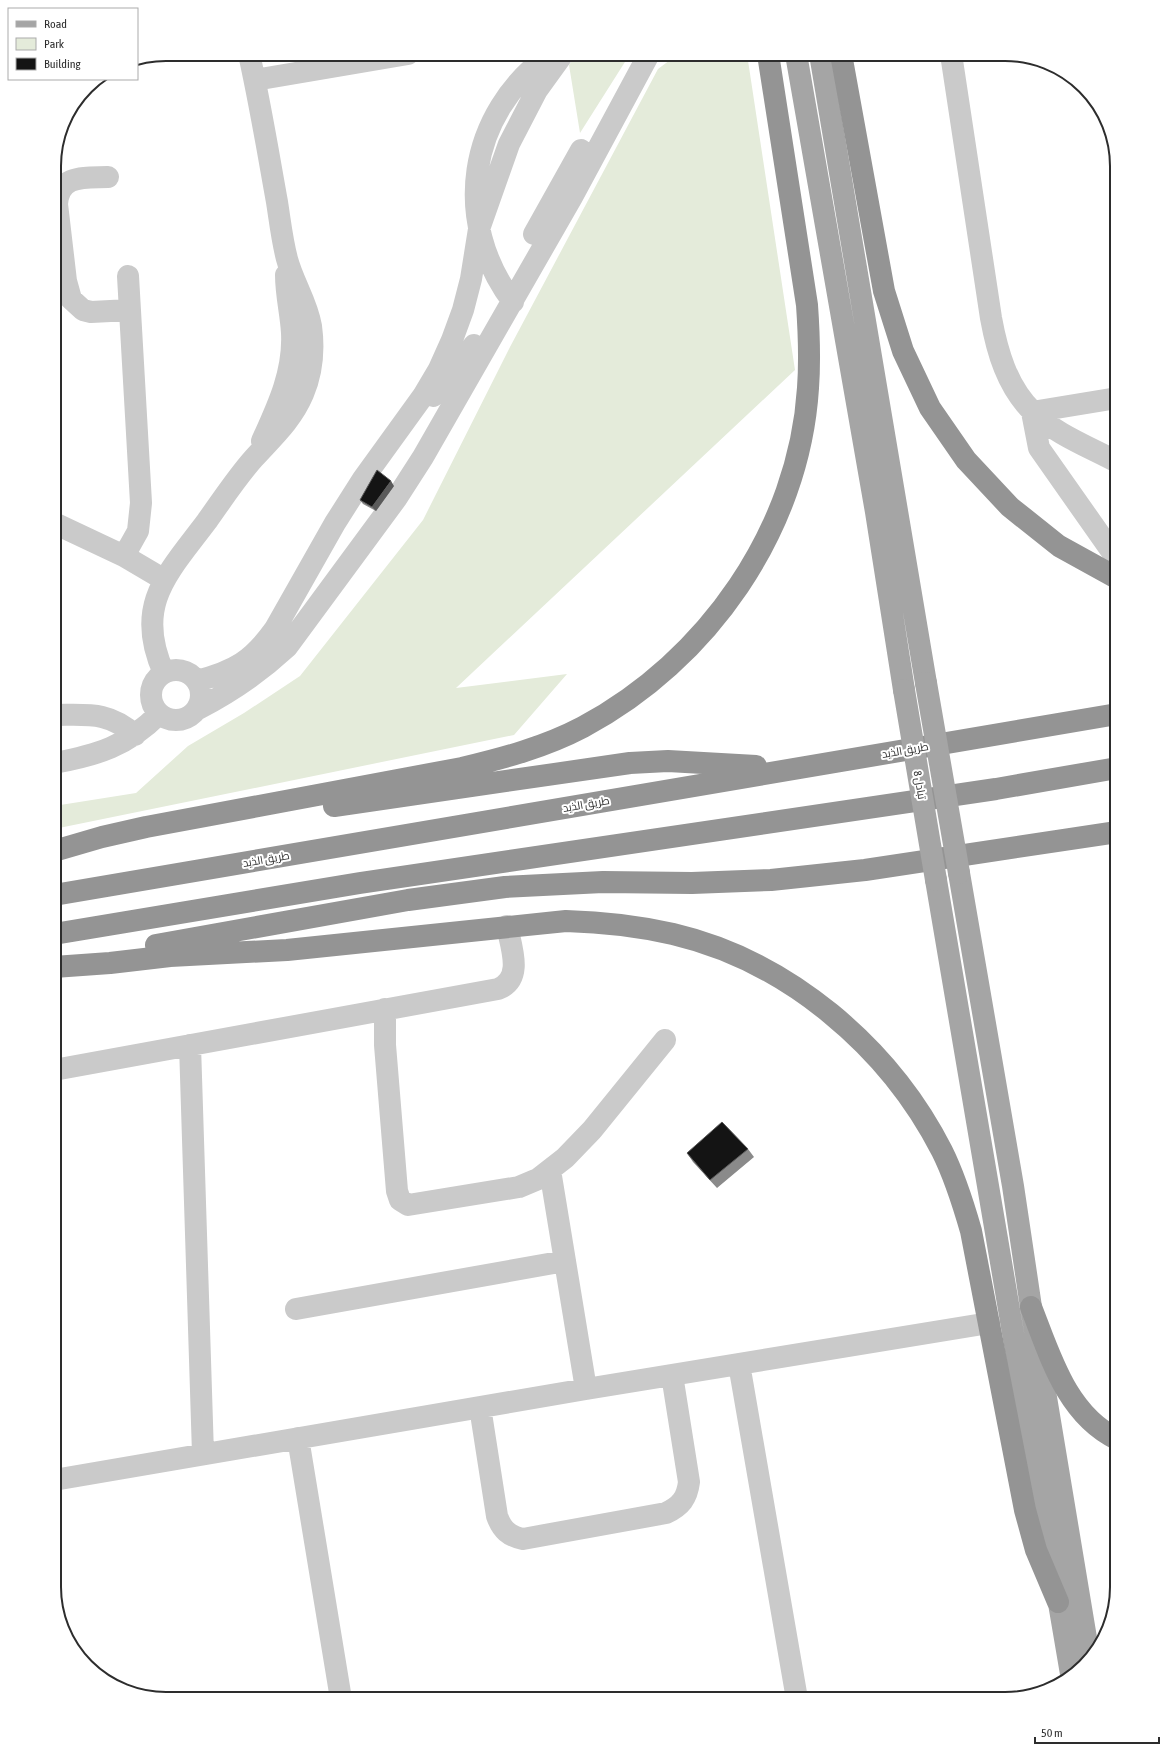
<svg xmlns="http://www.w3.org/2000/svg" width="1171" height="1753" font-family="'Asap Condensed',Cairo,sans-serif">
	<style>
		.green { fill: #e4ebda }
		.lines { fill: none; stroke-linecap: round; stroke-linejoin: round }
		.minor { stroke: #cacaca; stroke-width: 22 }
		.major { stroke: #a5a5a5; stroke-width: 22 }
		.highway { stroke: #949494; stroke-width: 22 }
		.major-bridge { stroke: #a5a5a5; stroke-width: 22 }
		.wall { fill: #8a8a8a }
		.shaded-wall { fill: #5a5a5a }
		.building { fill: #141414; stroke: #5a5a5a }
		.labels { text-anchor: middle; stroke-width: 4; stroke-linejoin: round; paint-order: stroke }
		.street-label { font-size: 11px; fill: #2d2d2d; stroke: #fff }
		.rim { fill: none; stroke: #2d2d2d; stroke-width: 2 }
	</style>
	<rect width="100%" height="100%" fill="#fff"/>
	<!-- green -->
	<path class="green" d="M284,54H389L309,71L287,58Z
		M577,54H630L580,133L569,65Z
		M678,54H747L795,370L456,688L567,674L514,735L54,829V806L136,793L188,746L244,713L300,676L423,520L510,347L658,69Z"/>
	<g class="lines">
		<!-- minor -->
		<path class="minor" d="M951,54L991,318C997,351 1007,387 1033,412C1055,434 1089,447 1117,462
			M255,80L408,54
			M108,177C85,178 59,174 57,204L66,281L71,299L83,310L91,312L130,310
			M534,234L581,150
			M513,302C452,221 467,114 550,54
			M433,396L457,370L474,345
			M1032,412L1039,448L1117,559
			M1032,412L1117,398
			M262,441C278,406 294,372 292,333C291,314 286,295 286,275
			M54,523L124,556L163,579
			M124,556L138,531L141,503L128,276
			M151 695a25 25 0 1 1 50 0a25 25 0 1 1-50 0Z
			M164,673C133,605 168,573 207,521C222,500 237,477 254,458C273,437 292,420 303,394C312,373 314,348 311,326C307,302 293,282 287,259C282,240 280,221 277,202C268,152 260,103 249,54
			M197,681C235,671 252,661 275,629L335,523L363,479L423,396L439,369L452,340L463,310L471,279L479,229L509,144L537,90L563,54
			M198,709C231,692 259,673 287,647L396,499L423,457L572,197L649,54
			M54,715C88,715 108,711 135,735
			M54,763C98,755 127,746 159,714
			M385,1009V1045L397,1191L400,1200L408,1205L519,1187L538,1179L565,1158L592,1130L665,1040
			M190,1045L203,1454
			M54,1070L498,989C524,979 511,947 507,926
			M550,1170L586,1389
			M296,1309L565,1261
			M739,1364L797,1699
			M480,1407L497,1516C502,1530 509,1536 523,1539L666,1513C681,1506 687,1498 689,1482L672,1375
			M298,1438L341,1699
			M54,1480L586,1389L989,1323"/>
		<!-- major -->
		<path class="major" d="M796,54L876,512L904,690
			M820,54L926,683
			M959,873L1013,1186L1031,1307L1089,1656
			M936,880L1071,1674"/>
		<!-- highway -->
		<path class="highway" d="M841,54L884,291L903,351L930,408L966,460L1010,507L1059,546L1117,578
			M334,806L630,763L668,761L756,766
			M54,851L102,837L146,827L462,768C504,758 545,747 583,727C707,661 799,530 808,388C810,360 809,333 807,305L768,54
			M54,895L1117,714
			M54,934L360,883L996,789L1117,768
			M156,945L408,900L505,887L603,882L692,883L771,880L865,870L1117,832
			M54,967L110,963L170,956L287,950L566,921C602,922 638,926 673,934C788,961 889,1047 942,1151C955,1177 963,1203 971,1231L1025,1510L1036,1550L1058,1602
			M1031,1307C1050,1355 1066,1414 1117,1439"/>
		<!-- major-bridge -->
		<path class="major-bridge" d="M926,683L959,873
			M904,690L936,880"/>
	</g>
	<!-- wall -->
	<path class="wall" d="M394,486L376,511L363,504L360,500Z
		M748,1149L754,1157L717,1188L693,1162L687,1153Z"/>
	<!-- shaded-wall -->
	<path class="shaded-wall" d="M391,481L394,486L376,511L372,507Z"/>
	<!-- building -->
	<path class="building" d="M377,470L391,481L372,507L360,500Z
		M722,1122L748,1149L710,1180L687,1153Z"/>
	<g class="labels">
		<!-- street labels -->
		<g class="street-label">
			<text transform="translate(905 750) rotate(-10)" y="4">طريق الذيد</text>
			<text transform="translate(920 785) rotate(80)" y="4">تبادل 8</text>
			<text transform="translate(586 804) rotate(-10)" y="4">طريق الذيد</text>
			<text transform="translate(266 859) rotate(-10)" y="4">طريق الذيد</text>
		</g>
	</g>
	<!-- crop -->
	<path d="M0 0H1171V1753H0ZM166 61H1005A105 105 0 0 1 1110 166V1587A105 105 0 0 1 1005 1692H166A105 105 0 0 1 61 1587V166A105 105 0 0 1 166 61Z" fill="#fff" fill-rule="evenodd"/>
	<path class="rim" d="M166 61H1005A105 105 0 0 1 1110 166V1587A105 105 0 0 1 1005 1692H166A105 105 0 0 1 61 1587V166A105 105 0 0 1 166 61Z"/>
	<!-- legend -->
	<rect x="8" y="8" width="130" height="72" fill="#ffffff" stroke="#ababab"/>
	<rect x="16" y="21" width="20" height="6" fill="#a5a5a5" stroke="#ababab"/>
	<text x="44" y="28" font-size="12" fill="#2d2d2d">Road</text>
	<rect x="16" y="38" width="20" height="12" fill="#e4ebda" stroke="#ababab"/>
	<text x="44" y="48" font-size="12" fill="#2d2d2d">Park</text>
	<rect x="16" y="58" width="20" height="12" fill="#141414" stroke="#ababab"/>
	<text x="44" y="68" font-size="12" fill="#2d2d2d">Building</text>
	<!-- scale -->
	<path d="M1035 1737v6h124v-6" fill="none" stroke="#2d2d2d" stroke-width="2"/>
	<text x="1041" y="1737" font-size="12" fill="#2d2d2d" stroke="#ffffff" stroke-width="3" paint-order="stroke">50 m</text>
</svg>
